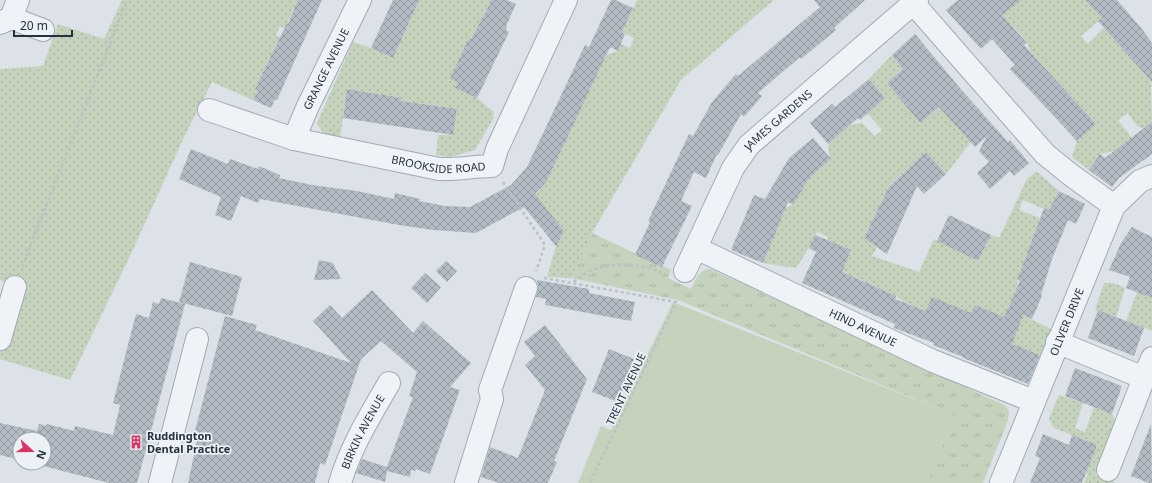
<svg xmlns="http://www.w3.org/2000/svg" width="1152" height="483" font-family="'Noto Sans',sans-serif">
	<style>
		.grass { fill: url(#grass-tufts) }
		.park { fill: #c5d2bc }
		.garden { fill: url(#garden-dots) }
		.building { fill: url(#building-cross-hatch) }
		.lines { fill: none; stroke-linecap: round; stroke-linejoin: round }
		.minor-casing { stroke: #a1aab2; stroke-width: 24 }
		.path { stroke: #bac0c6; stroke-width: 2.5; stroke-dasharray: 3 3; stroke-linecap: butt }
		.minor { stroke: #eff2f6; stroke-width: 22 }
		.labels { text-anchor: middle; stroke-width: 3.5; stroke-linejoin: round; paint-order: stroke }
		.street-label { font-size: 11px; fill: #24323f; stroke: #ebf1f5 }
		.poi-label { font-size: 11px; font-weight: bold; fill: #24323f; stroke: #ebf1f5; text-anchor: start }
	</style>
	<defs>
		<pattern id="grass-tufts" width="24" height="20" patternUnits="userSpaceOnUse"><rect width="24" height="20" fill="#c5d2bc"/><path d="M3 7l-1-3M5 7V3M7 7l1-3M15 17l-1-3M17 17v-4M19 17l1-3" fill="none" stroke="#a9b5a3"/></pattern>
		<pattern id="garden-dots" width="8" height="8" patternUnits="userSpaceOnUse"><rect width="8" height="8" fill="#c5d2bc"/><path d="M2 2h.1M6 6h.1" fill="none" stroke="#a9b5a3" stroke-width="1.8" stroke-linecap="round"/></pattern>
		<pattern id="building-cross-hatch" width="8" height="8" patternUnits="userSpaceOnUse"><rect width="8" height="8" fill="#b3bcc5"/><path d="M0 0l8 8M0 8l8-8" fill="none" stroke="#9199a1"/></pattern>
	</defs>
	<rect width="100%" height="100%" fill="#dce2e8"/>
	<!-- grass -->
	<path class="grass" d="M592,233L671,270L668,278L691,289C696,281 698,269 710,269L1006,406L1009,412L1008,420L983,483H926L956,416L678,300L571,278Z"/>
	<!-- park -->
	<path class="park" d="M673,302L956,416L926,483H578L601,426L611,430Z"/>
	<!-- garden -->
	<path class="garden" d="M122,0H298L285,28L280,26L276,35L280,37L255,89L258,91L253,100L212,82L185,135L130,256L70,380L0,359V316L7,283L0,280V69L43,66L58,24L104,39Z
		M419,0H492L472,37L469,38L451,79L458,82L455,88L477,98L494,112L493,119L475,150L450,157L436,155L438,135H453L457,109L402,101L401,98L347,89L340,138C328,137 322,133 317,123L353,42L371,48L393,58Z
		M637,0H774L681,80L592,233L571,278L547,277L556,246L526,207L544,184L606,55L618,51L621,44L630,48L634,38L622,32Z
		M1021,0H1085L1102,18L1081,36L1088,44L1105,27L1124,50L1152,62L1151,92L1152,122L1144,129L1137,126L1128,113L1118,120L1132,138L1115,151L1100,154L1089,170L1072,157L1077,141L1096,124L1030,51L1027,42L1011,24L1004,27L989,11Z
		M892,55L903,68L887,83L920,123L936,110L938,105L971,142L946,174L926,152L890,185L864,238L877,247L872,256L919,272L934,239L978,261L991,235L999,238L1027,179L1036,171L1059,191L1049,211L1023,200L1019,210L1040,218L1017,280L1018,285L1008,308L1051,329L1042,356L1025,349L1010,357L1012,343L1019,324L1006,319L978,329L985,309L975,305L967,324L925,314L926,311L904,302L896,296L840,271L850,250L840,245L821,254L828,237L817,232L809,248L796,268L763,263L785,208L793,205L810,177L830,160L828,144L850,125L862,123L875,136L882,130L870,116L866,114L885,98L869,79Z
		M1104,283H1114L1125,288L1116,317L1095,310Z
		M1137,292L1152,298V331L1126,321Z
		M1059,395L1083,403L1075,428L1085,432L1094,407L1112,414L1116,423L1095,475L1116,483H1084L1088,474L1058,465L1066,444L1093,455L1097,445L1054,428L1049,419Z"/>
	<!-- building -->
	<path class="building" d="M298,0H322L277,100L275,99L271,108L253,100L258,91L255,89L287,23L288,24Z
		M393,0H419L393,58L371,48Z
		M492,0H507L516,4L506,26L507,27L506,30L509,32L477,98L455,88L458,82L450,79L469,38L471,39Z
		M611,0H615L633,8L622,32L625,34L618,51L610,47L546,182L535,194L564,231L556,246L524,207L476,233L433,230L399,225L260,199L258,203L241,196L231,221L215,215L221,197L179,179L191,149L228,164L230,159L258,169L259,166L280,175L279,178L312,185L357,191L394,199L395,193L420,199L419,201L445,206L470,207L511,185L527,167L585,45L589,47Z
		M814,0H865L834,28L836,30L801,59L800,57L758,93L762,96L744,117L741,114L718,155L717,154L706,178L694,172L681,201L692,206L662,267L635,255L650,222L648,221L689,134L693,136L712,102L736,74L738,76L820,7Z
		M958,0H1021L1002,15L1027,43L1024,45L1096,124L1077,141L1010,69L1015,65L992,39L981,49L946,10Z
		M1085,0H1117L1142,29L1152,43V82L1098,21L1102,18Z
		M915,34L959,87L1008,142L1010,140L1029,163L1014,176L1010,171L990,189L977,173L989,162L979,151L987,136L975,147L939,107L920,123L887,83L903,69L892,55Z
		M869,79L885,98L860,120L858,118L828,144L810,123L832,104L835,107Z
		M347,89L402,98L401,101L457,109L453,135L343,118Z
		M1152,122V154L1119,178L1112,187L1089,170L1100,154L1105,158Z
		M813,138L831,159L810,177L793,205L788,202L763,263L731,250L754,195L765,199L789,158Z
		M926,152L946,174L924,194L917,186L887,254L864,238L889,187Z
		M1059,191L1085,204L1076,224L1068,220L1052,259L1041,295L1042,296L1032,319L1023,315L1012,344L1040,355L1028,384L963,358V357L933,345L934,343L894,328L895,324L802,283L816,252L809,248L815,235L851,250L842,272L896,296L895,299L926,311L932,297L971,313L975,305L1004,317L1020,281L1017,280L1044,208L1049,210Z
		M949,215L991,235L978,261L937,241Z
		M1132,227L1152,237V298L1126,288L1130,277L1109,270L1121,243Z
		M319,260L333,263L341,279L314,280Z
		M446,261L457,271L447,282L436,271Z
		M190,262L242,277L232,316L179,302Z
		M425,273L441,287L427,303L411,288Z
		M537,280L589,289V293L635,302L631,321L545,305L546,299L536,297L538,286Z
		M372,290L413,333L423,321L471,363L450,387L460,390L430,474L416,469V471L411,470L410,477L387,471L385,482L356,473L362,459L387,467L413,397L409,396L417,372L381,341L361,359L325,465L320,463L315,483H188L199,432L195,431L225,316L257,325L255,330L351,363L313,321L330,305L342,318Z
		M161,298L185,304L137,483H109L32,463H44V439H20V460L0,455V423L37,431L39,424L46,426L47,424L74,431L75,426L113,435L120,405L113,403L136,314L149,318L153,302L159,304Z
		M1098,310L1144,328L1134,356L1088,338Z
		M545,325L587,379L554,461L557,462L548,483H499L481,477L490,447L518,458L545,390L525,365L535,356L524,342Z
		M609,349L634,359L618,402L592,392Z
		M1075,368L1122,386L1112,414L1065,396Z
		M1151,424L1152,483H1149L1131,476Z
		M1043,434L1069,445L1072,435L1097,445L1082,483H1030L1040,458L1035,456Z"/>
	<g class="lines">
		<!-- minor casing -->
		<g class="minor-casing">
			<g id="minor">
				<path d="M913,3L1045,154L1071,175L1114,206"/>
				<path d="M11,18L18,0"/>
				<path d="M0,23L11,18L43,30"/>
				<path id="s1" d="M209,110L294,139L439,169C457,170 474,166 492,166L497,149L566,0"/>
				<path id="s2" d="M294,139L308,106L360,0"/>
				<path id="s3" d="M696,248L933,361L1033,401"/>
				<path id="s4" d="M685,271L733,168L749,145L917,0"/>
				<path d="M0,339L15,287"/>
				<path d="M1057,342L1144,378L1108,470"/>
				<path d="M1144,378L1152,358"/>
				<path d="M160,483L197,339"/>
				<path id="s5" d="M340,483C350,448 371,414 389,383"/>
				<path d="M466,483L492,399L490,390L526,288"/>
				<path id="s6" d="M1001,483L1114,206L1140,181L1152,176"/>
			</g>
		</g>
		<!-- path -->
		<path class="path" d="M503,182L545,245L536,271
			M22,267L127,0
			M544,278L676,302L590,483
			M574,282C596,260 637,261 665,274"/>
		<!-- minor -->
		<use href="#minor" class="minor"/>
	</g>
	<!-- icons -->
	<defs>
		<g id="building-bare" transform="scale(1.08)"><path d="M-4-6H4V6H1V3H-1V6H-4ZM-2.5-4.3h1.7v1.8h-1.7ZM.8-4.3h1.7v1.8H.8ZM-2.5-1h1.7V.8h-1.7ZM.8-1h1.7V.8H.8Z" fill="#d93465" stroke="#ebf1f5" stroke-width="2.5" paint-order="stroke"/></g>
	</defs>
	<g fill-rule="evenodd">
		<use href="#building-bare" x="136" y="442"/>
	</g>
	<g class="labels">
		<!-- street labels -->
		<g class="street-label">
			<text dy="4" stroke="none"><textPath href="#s2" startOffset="77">GRANGE AVENUE</textPath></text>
			<text dy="4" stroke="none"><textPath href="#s4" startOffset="180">JAMES GARDENS</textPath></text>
			<text dy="4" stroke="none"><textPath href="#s1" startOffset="237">BROOKSIDE ROAD</textPath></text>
			<text dy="4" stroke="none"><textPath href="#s6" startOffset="174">OLIVER DRIVE</textPath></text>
			<text dy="4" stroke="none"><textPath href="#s3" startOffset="185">HIND AVENUE</textPath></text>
			<text transform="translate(626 389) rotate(-65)" y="4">TRENT AVENUE</text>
			<text dy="4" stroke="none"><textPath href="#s5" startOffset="56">BIRKIN AVENUE</textPath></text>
		</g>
		<!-- poi labels -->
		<g class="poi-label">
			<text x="147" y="440">Ruddington<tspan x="147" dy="13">Dental Practice</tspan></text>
		</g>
	</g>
	<!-- north arrow -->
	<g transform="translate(32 451) rotate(111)"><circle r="19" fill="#ebf1f5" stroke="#9ba5ac"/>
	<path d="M0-3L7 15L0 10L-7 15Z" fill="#d93465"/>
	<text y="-6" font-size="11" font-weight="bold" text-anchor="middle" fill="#24323f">N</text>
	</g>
	<!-- scale -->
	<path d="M14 30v6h58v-6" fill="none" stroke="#24323f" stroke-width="2"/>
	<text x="20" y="30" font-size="12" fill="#24323f" stroke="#ebf1f5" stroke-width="3" paint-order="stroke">20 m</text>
</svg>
